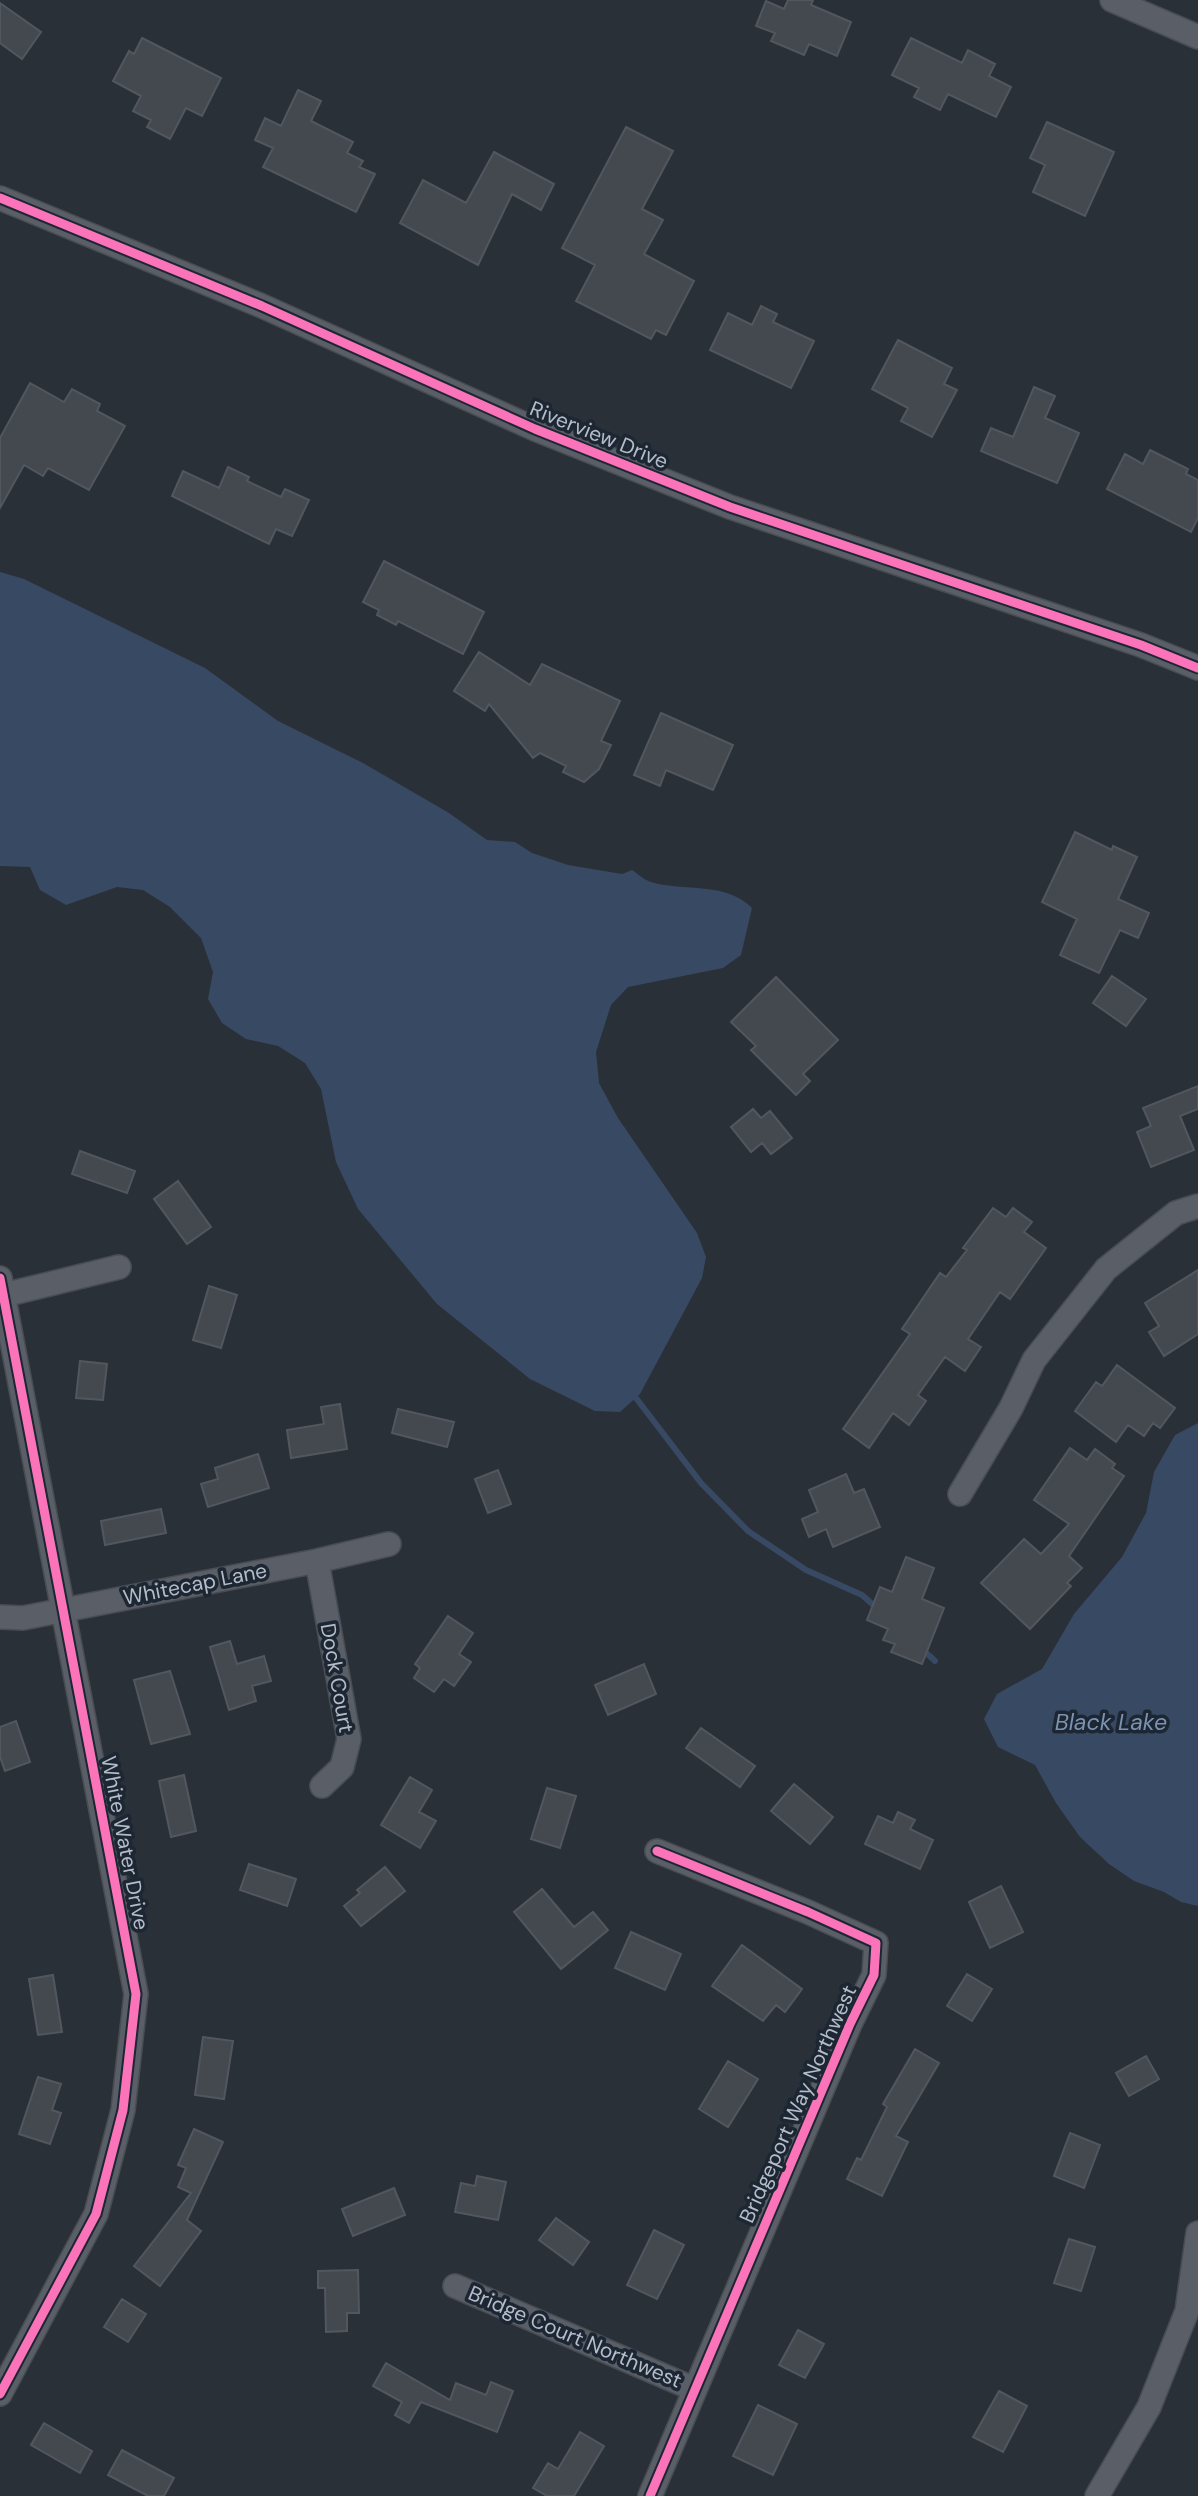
<svg xmlns="http://www.w3.org/2000/svg" width="1198" height="2496" font-family="'DM Sans',sans-serif">
	<style>
		.water { fill: #384963 }
		.lines { fill: none; stroke-linecap: round; stroke-linejoin: round }
		.stream { stroke: #384963; stroke-width: 6 }
		.building { fill: #444950; stroke: #52575f; stroke-width: 2 }
		.minor-casing { stroke: #484c53; stroke-width: 26 }
		.minor { stroke: #5a5e66; stroke-width: 23 }
		.cycleway-casing { stroke: #1d2633; stroke-width: 13 }
		.cycleway { stroke: #fb73b8; stroke-width: 9 }
		.labels { text-anchor: middle; stroke-width: 7; stroke-linejoin: round; paint-order: stroke }
		.street-label { font-size: 21px; fill: #b4bcc9; stroke: #1d2633 }
		.water-label { font-size: 23px; font-style: italic; fill: #7c92b1; stroke: #1d2633 }
	</style>
	<rect width="100%" height="100%" fill="#2a3038"/>
	<!-- water -->
	<path class="water" d="M0,572L24,579L205,668L278,721L363,763L449,813L487,840L515,842L532,853L568,865L622,874L632,870C638,874 644,880 651,882C685,892 725,881 752,908L741,955L723,968L628,987L611,1005L596,1052L599,1083L618,1118L697,1233L706,1257L702,1278L640,1394L620,1412L595,1411L530,1379L437,1304L358,1209L336,1162L321,1089L305,1063L278,1046L246,1039L222,1023L208,999L213,972L201,938L170,907L143,890L117,887L66,905L40,890L30,867L0,866Z
		M1198,1423V1906L1181,1902L1164,1892L1134,1881L1109,1864L1080,1837L1056,1803L1035,1765L998,1747L984,1719L997,1694L1042,1669L1074,1614L1122,1557L1146,1513L1154,1472L1175,1435Z"/>
	<g class="lines">
		<!-- stream -->
		<path class="stream" d="M636,1398L701,1483L748,1531L806,1570L862,1595L879,1610
			M921,1648L935,1661"/>
	</g>
	<!-- building -->
	<path class="building" d="M788,0H813L811,5L851,22L837,56L809,44L804,55L771,41L775,33L756,26L766,1L784,9Z
		M0,3L41,32L22,59L0,43Z
		M142,38L221,78L202,116L186,108L170,139L147,127L151,120L133,111L141,96L113,81L129,51L134,54Z
		M911,38L962,63L968,50L995,64L989,76L1011,87L996,117L948,94L940,110L914,97L919,88L892,75Z
		M298,90L321,101L311,121L353,142L347,153L363,161L359,167L375,174L356,212L263,167L273,148L255,140L265,118L281,126Z
		M1047,122L1114,152L1085,216L1033,192L1045,165L1030,158Z
		M626,127L673,151L642,209L663,220L644,254L694,281L666,335L656,330L651,339L576,301L595,265L562,248Z
		M494,152L554,184L541,210L512,194L478,265L400,223L423,180L466,203Z
		M761,306L777,314L773,322L814,341L791,388L710,350L728,313L752,325Z
		M898,340L952,368L944,384L957,390L932,437L901,421L908,408L872,389Z
		M30,383L64,402L72,389L100,404L97,411L125,426L89,490L48,468L43,476L24,465L0,508V438Z
		M1034,387L1055,396L1045,418L1079,433L1057,483L981,451L991,428L1013,437Z
		M1150,450L1188,469L1186,474L1198,480V518L1191,532L1107,489L1125,454L1143,464Z
		M228,467L249,477L247,481L281,497L285,489L309,500L292,536L276,529L269,544L172,496L183,471L219,488Z
		M384,561L484,612L463,654L398,621L396,625L377,615L379,610L363,602Z
		M479,652L530,685L542,664L620,701L601,741L611,745L599,769L584,782L563,772L566,766L540,753L533,758L489,704L485,711L454,691Z
		M661,713L733,745L713,790L666,770L660,786L634,775Z
		M1075,832L1112,850L1113,846L1137,857L1118,899L1149,913L1138,938L1120,930L1099,973L1060,955L1077,919L1042,902Z
		M1112,976L1146,999L1126,1026L1093,1003Z
		M776,977L838,1040L803,1074L810,1081L796,1095L751,1050L756,1046L731,1022Z
		M1198,1086V1109L1180,1116L1194,1150L1151,1167L1137,1132L1151,1126L1143,1108Z
		M753,1109L761,1118L770,1111L792,1138L771,1154L762,1143L751,1152L731,1127Z
		M80,1151L135,1171L127,1193L72,1174Z
		M178,1181L211,1227L187,1244L154,1199Z
		M993,1208L1006,1217L1013,1208L1032,1222L1024,1232L1046,1248L1010,1299L1000,1292L968,1339L981,1347L965,1371L945,1357L918,1395L926,1401L909,1425L893,1413L869,1448L843,1429L910,1334L902,1329L940,1273L946,1277L967,1250L963,1248Z
		M1198,1270V1334L1164,1356L1149,1332L1159,1326L1145,1303Z
		M209,1286L237,1295L221,1348L193,1340Z
		M80,1361L107,1364L103,1400L76,1398Z
		M1117,1365L1175,1408L1160,1428L1153,1423L1144,1436L1128,1425L1116,1442L1075,1411L1096,1382L1102,1386Z
		M340,1404L347,1449L291,1458L287,1430L324,1424L321,1407Z
		M398,1409L454,1422L447,1447L392,1433Z
		M1070,1448L1087,1460L1095,1449L1115,1464L1112,1468L1124,1476L1069,1556L1082,1568L1067,1583L1071,1586L1030,1629L981,1583L1024,1539L1041,1554L1069,1524L1034,1500Z
		M258,1454L269,1488L208,1507L201,1484L218,1479L215,1468Z
		M498,1470L511,1504L488,1513L475,1479Z
		M846,1474L854,1493L864,1489L880,1527L833,1547L826,1529L809,1537L802,1519L818,1512L809,1490Z
		M161,1509L166,1533L105,1545L101,1521Z
		M906,1557L934,1568L922,1599L944,1608L922,1664L891,1652L895,1644L883,1640L888,1629L867,1620L880,1587L892,1592Z
		M448,1616L473,1633L459,1654L471,1662L454,1686L444,1679L434,1692L414,1678L420,1668L415,1664Z
		M230,1641L237,1664L264,1656L271,1681L252,1686L256,1701L229,1710L210,1647Z
		M644,1664L656,1694L608,1715L595,1685Z
		M170,1671L190,1734L151,1744L134,1680Z
		M16,1721L30,1762L5,1771L0,1757V1727Z
		M701,1728L755,1766L740,1787L686,1748Z
		M184,1775L196,1831L171,1837L159,1781Z
		M410,1777L432,1790L419,1812L436,1821L420,1848L381,1825Z
		M794,1784L833,1817L810,1844L771,1811Z
		M547,1788L576,1796L560,1848L531,1839Z
		M898,1812L915,1820L910,1829L933,1840L920,1869L865,1844L878,1816L893,1823Z
		M249,1864L296,1879L287,1906L240,1890Z
		M385,1867L405,1891L361,1926L344,1906L360,1893L357,1890Z
		M1001,1886L1023,1932L990,1948L969,1902Z
		M542,1889L574,1927L593,1912L608,1930L561,1969L514,1912Z
		M631,1932L681,1954L665,1990L615,1968Z
		M742,1945L802,1989L785,2012L776,2005L763,2021L712,1986Z
		M967,1974L992,1989L972,2021L947,2006Z
		M53,1975L62,2032L38,2035L29,1979Z
		M203,2037L233,2041L224,2099L195,2095Z
		M915,2049L939,2063L896,2136L908,2142L882,2196L847,2179L857,2158L861,2160L887,2107L883,2104Z
		M1146,2056L1159,2079L1129,2096L1116,2073Z
		M728,2061L758,2079L728,2127L699,2109Z
		M38,2077L61,2084L52,2110L61,2113L50,2144L19,2134Z
		M194,2129L223,2142L187,2220L201,2231L160,2286L134,2266L191,2193L178,2187L186,2168L178,2165Z
		M1070,2133L1100,2145L1084,2188L1054,2176Z
		M477,2176L506,2182L498,2220L455,2212L461,2183L475,2186Z
		M394,2188L405,2215L353,2236L342,2209Z
		M556,2218L589,2242L573,2265L539,2240Z
		M654,2230L684,2245L657,2299L627,2285Z
		M1069,2239L1095,2247L1081,2291L1054,2283Z
		M358,2270L359,2313H347V2331L326,2332L325,2288H318V2271Z
		M122,2299L146,2314L128,2342L104,2327Z
		M798,2330L824,2344L805,2378L779,2365Z
		M386,2363L450,2400L456,2383L486,2395L491,2382L513,2391L497,2432L421,2402L409,2423L395,2415L402,2402L373,2386Z
		M999,2391L1027,2406L1003,2452L973,2437Z
		M758,2405L797,2424L773,2475L733,2456Z
		M44,2423L92,2451L80,2473L31,2445Z
		M580,2432L604,2446L574,2496H547L533,2488L548,2463L558,2469Z
		M122,2450L174,2478L164,2496H148L108,2475Z"/>
	<g class="lines">
		<!-- minor casing -->
		<g class="minor-casing">
			<path id="minor" d="M1112,0L1198,37
				M0,198L262,306L535,429L730,507L1141,645L1198,668
				M0,1278L136,1994L123,2110L96,2214L0,2394
				M4,1295L119,1267
				M960,1494L1011,1408L1034,1360L1106,1269L1176,1213L1198,1206
				M317,1561L349,1739L342,1767L322,1786
				M0,1617L23,1618L317,1561L389,1544
				M455,2286L694,2389
				M650,2496L850,2024L874,1975L876,1943L808,1912L657,1851
				M1097,2496L1149,2407L1187,2311L1198,2233"/>
		</g>
		<!-- minor -->
		<use href="#minor" class="minor"/>
		<!-- cycleway casing -->
		<g class="cycleway-casing">
			<path id="cycleway" d="M0,198L262,306L535,429L730,507L1141,645L1198,668
				M0,1278L136,1994L123,2110L96,2214L0,2394
				M650,2496L850,2024L874,1975L876,1943L808,1912L657,1851"/>
		</g>
		<!-- cycleway -->
		<use href="#cycleway" class="cycleway"/>
	</g>
	<g class="labels">
		<!-- street labels -->
		<g class="street-label">
			<text transform="translate(599 435) rotate(22)" y="7">Riverview Drive</text>
			<text transform="translate(195 1584) rotate(-11)" y="7">Whitecap Lane</text>
			<text transform="translate(337 1678) rotate(80)" y="7">Dock Court</text>
			<text transform="translate(125 1843) rotate(79)" y="7">White Water Drive</text>
			<text transform="translate(798 2104) rotate(-66)" y="7">Bridgeport Way Northwest</text>
			<text transform="translate(575 2337) rotate(23)" y="7">Bridge Court Northwest</text>
		</g>
		<!-- water labels -->
		<g class="water-label">
			<text x="1111" y="1730">Black Lake</text>
		</g>
	</g>
</svg>
